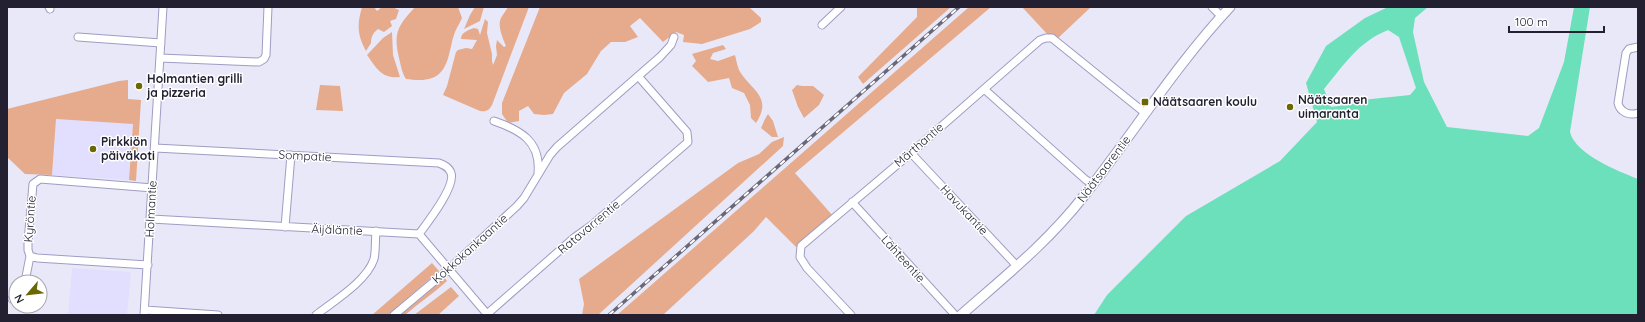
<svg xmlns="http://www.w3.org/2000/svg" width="1645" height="322" font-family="Quicksand,sans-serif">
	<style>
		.built { fill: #e1dffd }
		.green { fill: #e5ab8c }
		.water { fill: #6ce0ba; fill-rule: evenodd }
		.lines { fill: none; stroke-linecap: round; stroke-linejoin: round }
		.street-casing { stroke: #9f9cc3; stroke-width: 9 }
		.secondary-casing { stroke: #9f9cc3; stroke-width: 11 }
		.street { stroke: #fff; stroke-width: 7 }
		.secondary { stroke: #fff; stroke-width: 9 }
		.rail-casing { stroke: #696878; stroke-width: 3.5 }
		.rail { stroke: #fff; stroke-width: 2; stroke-dasharray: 6; stroke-linecap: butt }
		.poi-dot { fill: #696803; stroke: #fff; stroke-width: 1.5 }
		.labels { text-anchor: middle; stroke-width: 3; stroke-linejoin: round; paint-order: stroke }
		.poi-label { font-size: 12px; font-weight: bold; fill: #232131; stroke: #fff; text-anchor: start }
		.street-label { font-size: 12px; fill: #232131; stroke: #fff }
	</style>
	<rect width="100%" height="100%" fill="#e9e8f9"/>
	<!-- built -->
	<path class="built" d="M56,119L133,124L129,180L52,175Z
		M72,268L131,272L127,315H68Z"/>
	<!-- green -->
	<path class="green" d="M362,7H374L377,11L382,7H392L399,10L396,19L390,21L392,26L384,32L378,29C373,33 371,37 371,43L366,51C357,34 357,25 362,7Z
		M415,7H458L462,18C460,23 457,27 455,32C449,47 450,72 432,78C424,81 414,80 406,79C402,73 401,66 399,58C393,32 398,26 415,7Z
		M475,7H484L480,21L464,29L470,15Z
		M508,7H529L492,105C489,110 487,112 480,111L443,95L447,86L456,52L458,50L466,48L472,49L477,40L461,39C461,32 469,30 474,28L478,29L480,35L485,19L488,22L487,33L492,54V61L493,65L497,55L496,46L497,40L504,47L506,46C503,39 497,26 501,18C503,14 506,11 508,7Z
		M540,7H749L761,18V22L750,29L702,44L683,42L684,35L676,32L663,42L640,18L630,26L638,37L625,42H611L601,51L587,74L564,93L553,114L544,115L534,114L528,106L519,111V121L508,123L502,114V103Z
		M917,7H951L863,84L858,77L917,17Z
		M969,7H991L795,173L833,216L796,247L766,217L754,231L663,315H617Z
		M1022,7H1091L1056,40L1049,36Z
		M392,32L393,55L400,77C382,79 377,69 367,55L383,38Z
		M723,45L726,49L713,53L710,59L718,61L735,55C736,59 737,65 739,70C749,89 774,96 756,123L751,118L750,105L744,93L732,88L729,78L708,82L692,66L696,61L692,54Z
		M128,80V99L141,100L136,181L129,180L133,124L56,119L52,175L25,174L7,157V109L119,81Z
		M320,85L340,86L343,111L316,110Z
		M797,85L802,86H813L824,95L819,105L804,118L798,107L792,90Z
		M768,114L773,121L778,137H772L761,128L765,119Z
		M784,137L783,146L598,315H582L584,304L579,279L738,163L759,154L772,142Z
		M432,263L439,271L388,315H372Z
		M443,276L447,281C434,293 419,303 405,315H398Z
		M451,287L459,296L438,315H414Z"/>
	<!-- water -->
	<path class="water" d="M1388,7H1428L1415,18L1413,32L1424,82L1447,127L1528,136L1539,128L1564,62L1574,7H1590L1570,132C1575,154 1618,171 1638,179V315H1094L1107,295L1186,216L1280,161L1317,122L1306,83L1326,46L1365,18ZM1388,30L1399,37L1416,88L1410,95L1362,100L1353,104L1331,107L1324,89C1344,65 1358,42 1388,30Z"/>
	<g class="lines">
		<!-- street casing -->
		<g class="street-casing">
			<path id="street" d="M49,7L50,9
				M1212,7L1221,16
				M822,25L841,7
				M78,37L161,43
				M1638,47L1629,49L1626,53L1618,103C1620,112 1629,116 1638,113
				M160,58L259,62L264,59L266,55L268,7
				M984,89L1086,180L1093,184
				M494,121C520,130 541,141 538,173
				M155,148L439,163C444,165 449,167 451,173C456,186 428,222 419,234
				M911,153L1017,266
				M852,202L955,315
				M151,219L419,234L487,314
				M285,227L291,155
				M148,265L37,258L30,256L28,250V242L33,184L40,179L153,188
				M25,282L30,256
				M12,299L16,298
				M145,310L218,315
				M144,315L163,7
				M316,315C334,301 367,281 374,259C376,251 375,240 376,231
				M394,315L449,269L517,206L524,198L550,155L557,147L660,57L671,45L674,37
				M486,315L575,237L592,225L688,142L687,132L638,76
				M851,315L807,268L800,257L801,246L911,153L1040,40L1046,38H1052L1145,113"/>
		</g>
		<!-- secondary casing -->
		<g class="secondary-casing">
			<path id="secondary" d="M961,315C1003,278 1048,242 1083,197C1133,134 1175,66 1230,7"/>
		</g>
		<!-- street -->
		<use href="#street" class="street"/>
		<!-- secondary -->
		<use href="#secondary" class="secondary"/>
		<!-- rail casing -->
		<g class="rail-casing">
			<path id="rail" d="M609,315L959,7"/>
		</g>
		<!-- rail -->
		<use href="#rail" class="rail"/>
	</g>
	<!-- markers -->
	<g class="poi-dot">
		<circle cx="139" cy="86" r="4"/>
		<rect x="1141" y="98" width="8" height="8" rx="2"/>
		<circle cx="1290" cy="107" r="4"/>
		<circle cx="93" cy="149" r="4"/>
	</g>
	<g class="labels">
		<!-- poi labels -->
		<g class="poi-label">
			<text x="147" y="83">Holmantien grilli<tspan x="147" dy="14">ja pizzeria</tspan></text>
			<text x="1298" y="104">Näätsaaren<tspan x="1298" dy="14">uimaranta</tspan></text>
			<text x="1153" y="106">Näätsaaren koulu</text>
			<text x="101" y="146">Pirkkiön<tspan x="101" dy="14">päiväkoti</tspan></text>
		</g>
		<!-- street labels -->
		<g class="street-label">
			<text transform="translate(919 145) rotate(-41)" y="4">Märthantie</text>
			<text transform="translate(305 156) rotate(3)" y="4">Sompatie</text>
			<text transform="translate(1104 169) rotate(-53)" y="4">Näätsaarentie</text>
			<text transform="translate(151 209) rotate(-87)" y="4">Holmantie</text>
			<text transform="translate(964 210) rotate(47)" y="4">Havukantie</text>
			<text transform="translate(30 219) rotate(-86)" y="4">Kyröntie</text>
			<text transform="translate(589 227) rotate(-40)" y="4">Ratavarrentie</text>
			<text transform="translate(337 230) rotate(2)" y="4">Äijäläntie</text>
			<text transform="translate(470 249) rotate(-42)" y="4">Kokkokankaantie</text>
			<text transform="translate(903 259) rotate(48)" y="4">Lähteentie</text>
		</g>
	</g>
	<!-- border -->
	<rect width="1645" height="322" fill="none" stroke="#232131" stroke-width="16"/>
	<!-- north arrow -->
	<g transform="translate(28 294) rotate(242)"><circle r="19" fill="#ffffff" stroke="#a7a6ad"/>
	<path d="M0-3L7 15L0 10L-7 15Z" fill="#696803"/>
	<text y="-6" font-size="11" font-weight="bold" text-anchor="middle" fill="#232131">N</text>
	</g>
	<!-- scale -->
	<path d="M1509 26v6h95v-6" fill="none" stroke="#232131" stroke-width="2"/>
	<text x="1515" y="26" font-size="12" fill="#232131" stroke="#ffffff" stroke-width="3" paint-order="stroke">100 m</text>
</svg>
